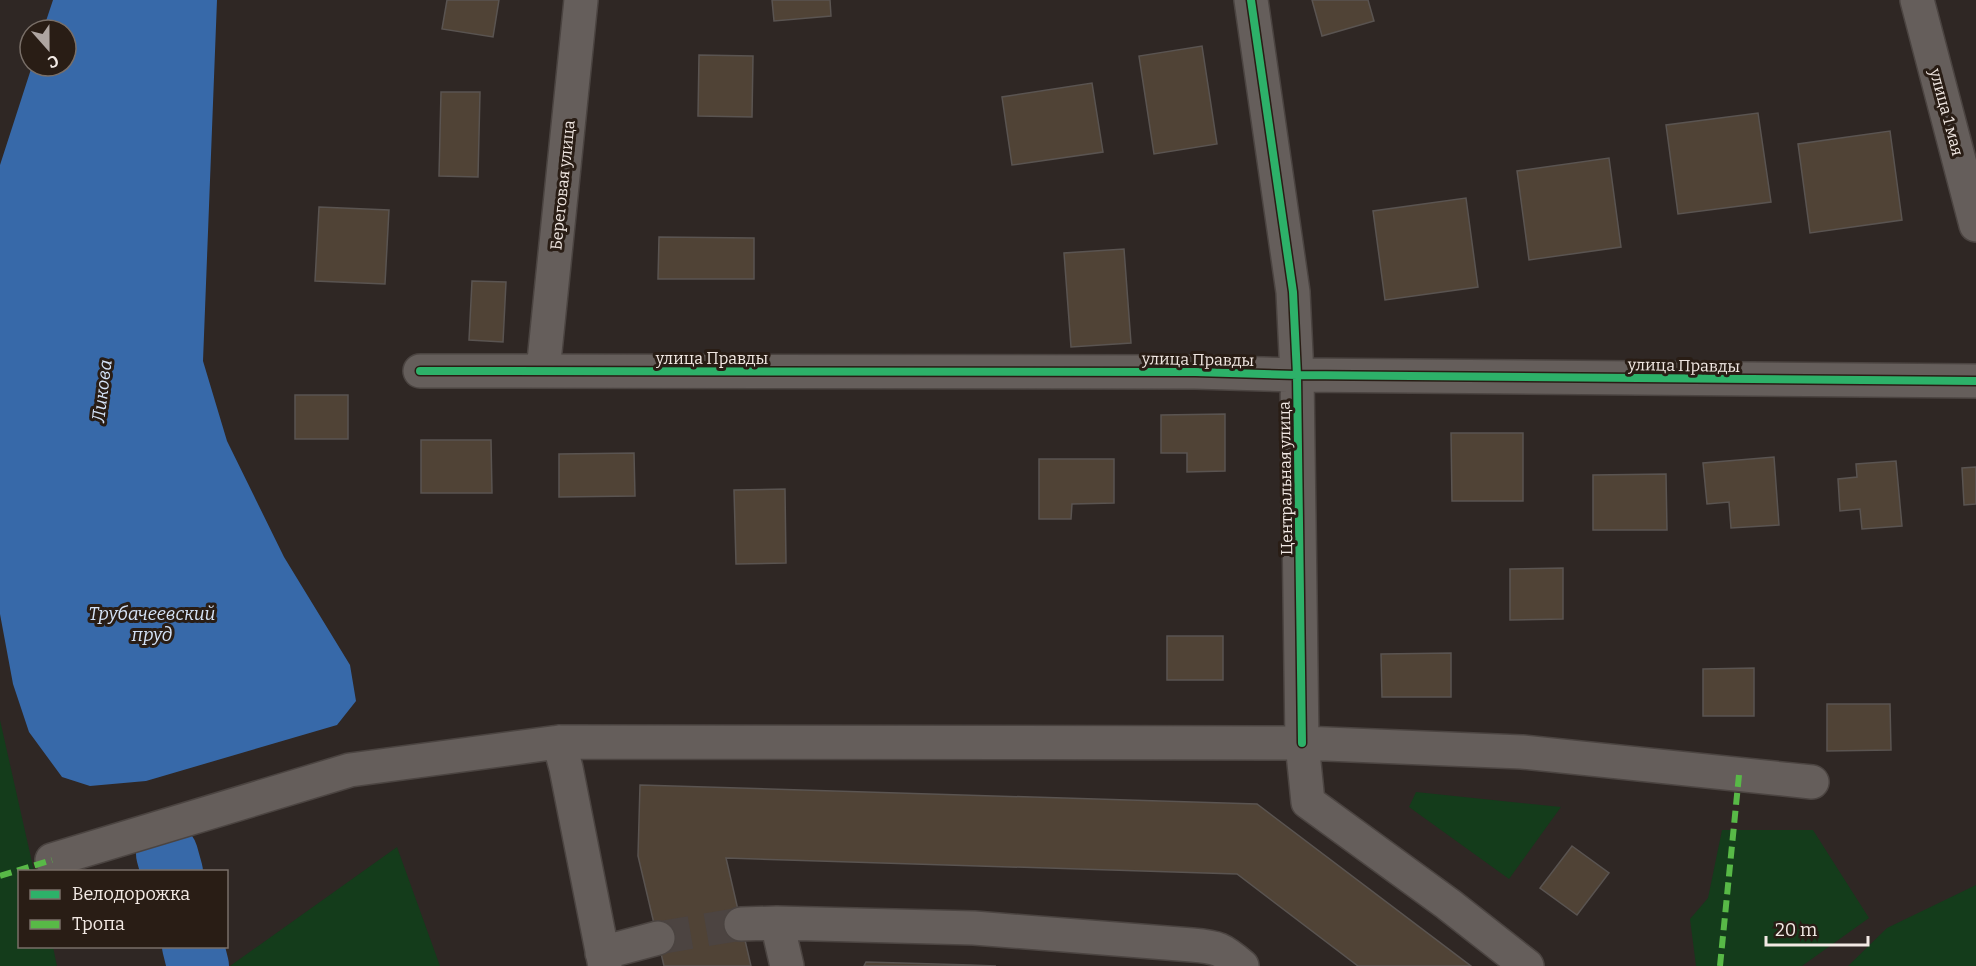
<svg xmlns="http://www.w3.org/2000/svg" width="1976" height="966" font-family="Bitter,serif">
	<style>
		.green { fill: #143c1b }
		.water { fill: #3769a9 }
		.lines { fill: none; stroke-linecap: round; stroke-linejoin: round }
		.river { stroke: #3769a9; stroke-width: 62 }
		.building { fill: #504336; stroke: #5a5451; stroke-width: 1.5 }
		.minor-tunnel { stroke: #4c4441; stroke-width: 33; stroke-dasharray: 33 16; stroke-linecap: butt }
		.minor-casing { stroke: #4b4441; stroke-width: 36 }
		.minor { stroke: #655e5b; stroke-width: 33 }
		.quiet { stroke: #58b947; stroke-width: 6; stroke-dasharray: 12 6; stroke-linecap: butt }
		.cycleway-casing { stroke: #291d15; stroke-width: 11 }
		.cycleway { stroke: #2db169; stroke-width: 8 }
		.labels { text-anchor: middle; stroke-width: 6; stroke-linejoin: round; paint-order: stroke }
		.street-label { font-size: 16px; fill: #f2e9e4; stroke: #291d15 }
		.water-label { font-size: 18px; font-style: italic; fill: #d5e3f7; stroke: #291d15 }
	</style>
	<rect width="100%" height="100%" fill="#2f2724"/>
	<!-- green -->
	<path class="green" d="M0,720L34,871L20,872V946L53,947L57,966H0Z
		M1416,792L1561,807L1509,879L1409,807Z
		M1722,830H1813L1869,918L1802,966H1696L1690,919L1708,898Z
		M397,847L440,966H230Z
		M1976,885V966H1848L1887,928Z"/>
	<!-- water -->
	<path class="water" d="M53,0H217L203,361L227,441L284,557L350,665L356,701L337,725L146,781L90,786L62,777L29,732L13,684L0,614V165L32,66H66V30H43Z"/>
	<g class="lines">
		<!-- river -->
		<path class="river" d="M167,854L172,872
			M193,946L198,966"/>
	</g>
	<!-- building -->
	<path class="building" d="M447,0H499L493,37L442,29Z
		M772,0H830L831,16L774,21Z
		M1312,0H1368L1374,21L1322,36Z
		M1202,46L1217,144L1154,154L1139,56Z
		M699,55L753,56L752,117L698,116Z
		M1092,83L1103,152L1012,165L1002,97Z
		M441,92H480L478,177L439,176Z
		M1758,113L1771,202L1678,214L1666,125Z
		M1890,131L1902,220L1810,233L1798,144Z
		M1609,158L1621,247L1529,260L1517,171Z
		M1466,198L1478,287L1385,300L1373,211Z
		M319,207L389,210L385,284L315,281Z
		M659,237L754,238V279H658Z
		M1124,249L1131,343L1071,347L1064,253Z
		M472,281L506,282L503,342L469,340Z
		M295,395H348V439H295Z
		M1225,414V471L1187,472V453H1161V415Z
		M1451,433H1523V501H1452Z
		M421,440H491L492,493H421Z
		M634,453L635,496L559,497V454Z
		M1774,457L1779,525L1731,528L1729,502L1707,504L1703,463Z
		M1039,459H1114V503L1072,504L1071,519H1039Z
		M1896,461L1902,526L1862,529L1860,509L1840,511L1838,479L1857,477L1856,464Z
		M1976,467V504L1964,505L1962,468Z
		M1666,474L1667,530H1593V475Z
		M785,489L786,563L736,564L734,490Z
		M1563,568V619L1510,620V569Z
		M1167,636H1223V680H1167Z
		M1451,653V697H1382L1381,654Z
		M1754,668V716H1703V669Z
		M1827,704H1890L1891,750L1827,751Z
		M640,785L1257,804L1471,966H1358L1237,874L726,858L751,966H664L638,856Z
		M1572,846L1609,873L1577,915L1540,888Z
		M866,962L971,965L996,966H864Z"/>
	<g class="lines">
		<!-- minor-tunnel -->
		<path class="minor-tunnel" d="M658,938L741,924"/>
		<!-- minor casing -->
		<g class="minor-casing">
			<path id="minor" d="M1251,0L1293,292L1297,375L1302,743L1308,802L1448,904L1527,966
				M1917,0L1976,225
				M420,371L1195,372L1297,375L1976,381
				M543,371L581,0
				M559,742L566,768L605,966
				M52,860L350,770L559,742L1302,743L1522,752L1812,782
				M741,924L777,923
				M602,953L658,938
				M787,966L777,923L974,928L1192,945C1218,947 1222,949 1242,966"/>
		</g>
		<!-- minor -->
		<use href="#minor" class="minor"/>
		<!-- quiet -->
		<path class="quiet" d="M0,876L52,860
			M1720,966L1739,775"/>
		<!-- cycleway casing -->
		<g class="cycleway-casing">
			<path id="cycleway" d="M1251,0L1293,292L1297,375L1302,743
				M420,371L1195,372L1297,375L1976,381"/>
		</g>
		<!-- cycleway -->
		<use href="#cycleway" class="cycleway"/>
	</g>
	<g class="labels">
		<!-- street labels -->
		<g class="street-label">
			<text transform="translate(1947 112) rotate(75)" y="6">улица 1 мая</text>
			<text transform="translate(562 185) rotate(-84)" y="6">Береговая улица</text>
			<text x="712" y="364">улица Правды</text>
			<text transform="translate(1198 359) rotate(1)" y="6">улица Правды</text>
			<text transform="translate(1684 365) rotate(1)" y="6">улица Правды</text>
			<text transform="translate(1285 478) rotate(-91)" y="6">Центральная улица</text>
		</g>
		<!-- water labels -->
		<g class="water-label">
			<text transform="translate(102 391) rotate(-83)" y="6">Ликова</text>
			<text x="152" y="620">Трубачеевский<tspan x="152" dy="21">пруд</tspan></text>
		</g>
	</g>
	<!-- legend -->
	<rect x="18" y="870" width="210" height="78" fill="#291d15" stroke="#796f68" stroke-width="1.5"/>
	<rect x="30" y="890" width="30" height="9" fill="#2db169" stroke="#796f68" stroke-width="1.5"/>
	<text x="72" y="900" font-size="18" fill="#f2e9e4">Велодорожка</text>
	<rect x="30" y="920" width="30" height="9" fill="#58b947" stroke="#796f68" stroke-width="1.5"/>
	<text x="72" y="930" font-size="18" fill="#f2e9e4">Тропа</text>
	<!-- north arrow -->
	<g transform="translate(48 48) rotate(159)"><circle r="28" fill="#291d15" stroke="#796f68" stroke-width="1.5"/>
	<path d="M0-4.5L10 22L0 15L-10 22Z" fill="#aea5a1"/>
	<text y="-9" font-size="16" font-weight="bold" text-anchor="middle" fill="#f2e9e4">С</text>
	</g>
	<!-- scale -->
	<path d="M1766 936v9h102v-9" fill="none" stroke="#f2e9e4" stroke-width="3"/>
	<text x="1775" y="936" font-size="18" fill="#f2e9e4" stroke="#291d15" stroke-width="4.5" paint-order="stroke">20 m</text>
</svg>
